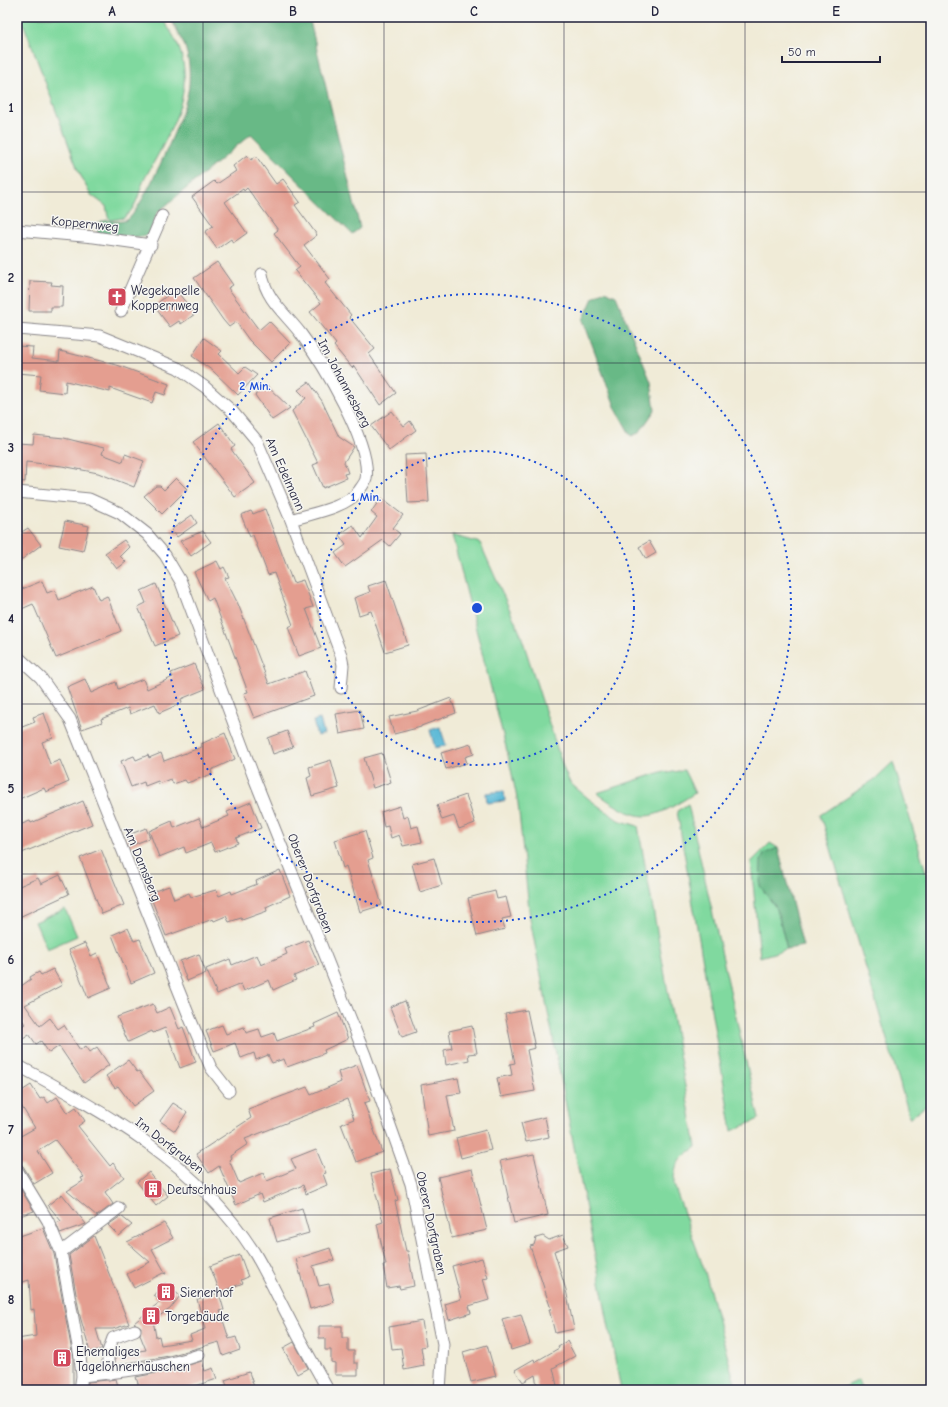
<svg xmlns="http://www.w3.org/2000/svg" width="948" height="1407" font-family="'Comic Neue',sans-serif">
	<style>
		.green { fill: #80d99f; stroke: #517e6d }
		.forest { fill: #68b986; stroke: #456e60 }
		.water { fill: #58b8d6; stroke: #3d6d88 }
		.building { fill: #e49e90 }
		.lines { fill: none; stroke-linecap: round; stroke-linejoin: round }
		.street-casing { stroke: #898689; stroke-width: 13 }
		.street { stroke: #fff; stroke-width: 11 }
		.grid { fill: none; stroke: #22223b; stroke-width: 1; stroke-opacity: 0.55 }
		.ring { fill: none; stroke: #1d4ed8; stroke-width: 2; stroke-dasharray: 2 4 }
		.labels { text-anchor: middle; stroke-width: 3; stroke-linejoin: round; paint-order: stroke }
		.street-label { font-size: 13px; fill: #22223b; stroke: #f6f6f2 }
		.poi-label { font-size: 13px; fill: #22223b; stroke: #f6f6f2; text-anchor: start }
		.centre { fill: #1d4ed8; stroke: #f6f6f2; stroke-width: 2 }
		.ring-label { font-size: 12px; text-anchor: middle; font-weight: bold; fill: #1d4ed8; stroke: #f6f6f2; stroke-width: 3; stroke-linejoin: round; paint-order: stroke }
		.neatline { fill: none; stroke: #22223b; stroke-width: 1.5 }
		.grid-label { font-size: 13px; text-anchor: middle; font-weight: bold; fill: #22223b }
	</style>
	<rect width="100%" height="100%" fill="#f6f6f2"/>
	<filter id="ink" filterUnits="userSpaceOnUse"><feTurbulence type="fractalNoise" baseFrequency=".025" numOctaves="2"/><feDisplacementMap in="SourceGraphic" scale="8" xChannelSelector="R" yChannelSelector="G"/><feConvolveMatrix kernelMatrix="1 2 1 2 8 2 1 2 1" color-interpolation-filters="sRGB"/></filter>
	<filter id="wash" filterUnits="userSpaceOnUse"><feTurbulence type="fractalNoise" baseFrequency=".012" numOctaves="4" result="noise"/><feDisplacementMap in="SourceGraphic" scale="16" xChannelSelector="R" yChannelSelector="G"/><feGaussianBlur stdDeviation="0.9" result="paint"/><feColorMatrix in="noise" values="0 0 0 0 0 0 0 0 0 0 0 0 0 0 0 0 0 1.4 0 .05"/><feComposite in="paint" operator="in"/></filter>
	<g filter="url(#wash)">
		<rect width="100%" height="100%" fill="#f0ebd7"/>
		<!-- green -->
		<path class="green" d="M21,17H160C208,73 175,124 145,178C140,187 139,198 134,206C132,211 127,214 124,218L111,220L108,217L106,206L90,194L78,170Z
			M452,535L480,543L521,635L564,770L570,783L589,799L618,820L638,826L696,1147C679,1159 674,1163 674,1185L705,1272L733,1377L739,1390H621L530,919L518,803L508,755Z
			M893,762L931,889V1102L910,1118L821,815L875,779Z
			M684,770L695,793C649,822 642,825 597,793L664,771L668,773Z
			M688,804L759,1119L732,1131L677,811Z
			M770,843L778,848L764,854L760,885L777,909L787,949L760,957L751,862Z
			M65,909L77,936L47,949L35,922Z
			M859,1380L862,1390H838Z"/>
		<!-- forest -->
		<path class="forest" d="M169,17H309L360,228L352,234L251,134L157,213L149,235L142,237L98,234L97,224L107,220C112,222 122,222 127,220C139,214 174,136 179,120C183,110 188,96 189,85C191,56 185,41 169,17Z
			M605,291L616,296L651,382L655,410L639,433L631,436L616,409L583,320L593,298Z
			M778,848L803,946L787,949L777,909L760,886L761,861L764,854Z"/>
		<!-- water -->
		<path class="water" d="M320,719L324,734L317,736L313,721Z
			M440,727L446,745L435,748L430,730Z
			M504,791L505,801L487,803L486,793Z"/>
		<g id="blocks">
			<!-- building -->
			<path class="building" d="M247,155L251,160L256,156L276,184L283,179L300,202L295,205L317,235L304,245L330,279L325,283L351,315L349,317L375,349L369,354L396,393L380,405L354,366L352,368L334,346L336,344L310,312L321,303L295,271L300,267L274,233L278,230L247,188L244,191L243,189L225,202L247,233L233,243L231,239L217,249L205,232L213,226L192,197L214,181L217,184L236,171L233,166Z
				M217,262L233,285L228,288L259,330L269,321L290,343L271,362L249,340L236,322L229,327L223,320L194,278Z
				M30,281L52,282L51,285L63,286L62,307H51V311H29Z
				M175,289L195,314L181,324L179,321L170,327L154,306Z
				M204,338L222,351L219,354L239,373L245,367L257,375L238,395L213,371L192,356Z
				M17,346L33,347L32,358L59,361L60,351L117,365L169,384L165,395L156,392L152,403L110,388V392L66,381L65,393L39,390L41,375L17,373Z
				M309,382L322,401L339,437L354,447L344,462L348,473L344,474L346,478L323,488L313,465L318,463L292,411L306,398L298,390Z
				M267,386L290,408L272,420L255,395Z
				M392,411L404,426L410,421L416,430L389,450L371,426Z
				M219,423L235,446L231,449L255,483L235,497L193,442Z
				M34,435L64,438L104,448L102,454L123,462L125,454L144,461L134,487L98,473L62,466L26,462L25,482L17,481V443L33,444Z
				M426,454L429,502L408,503L405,455Z
				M176,478L187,489L162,514L144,496L156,486H160L164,490Z
				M381,498L403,515L393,528L400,534L390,546L383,540L345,567L335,553L346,545L339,535L353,525L362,538L377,517L371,512Z
				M265,509L293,583L303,580L313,607L306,609L321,648L299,656L288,627L293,625L274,573L268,575L253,535L250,537L241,515L251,511L253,514Z
				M192,515L197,523L177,537L171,530Z
				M65,521L89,526L83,551L59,546Z
				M28,528L41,545L17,563V535Z
				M203,531L211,542L191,556L180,541Z
				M124,540L129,547L120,556L126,562L117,569L105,553Z
				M649,541L656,553L646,559L639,547Z
				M217,561L221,569L224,567L229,577L225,578L238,604L269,684L305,671L314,696L254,718L244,693L248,692L213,598L208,601L194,572Z
				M386,580L408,645L385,652L371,611L359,615L354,598L370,592L368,586Z
				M42,581L47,593L55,590L59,600L93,586L99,600L107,596L121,631L56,658L33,604L17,611V591Z
				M156,584L178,636L155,646L138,607L146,603L141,591Z
				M194,664L205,689L181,699L182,703L159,713L155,704L130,714L128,708L101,719L102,722L82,729L67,687L85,679L91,693L116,682L118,689L143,679L147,689L173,677L171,673Z
				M451,698L456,713L421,726V727L394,734L389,717L417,711Z
				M360,710L364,729L340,734L336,714Z
				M44,713L53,738L42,742L50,764L60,760L69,782L46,792L44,788L17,800V729L35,722L33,717Z
				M287,731L293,747L273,754L268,738Z
				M225,733L235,759L211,770L212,774L187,783L185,780L173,784L171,779L159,784L158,781L145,786L144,782L131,787L121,761L134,756L136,760L148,755L149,758L161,753L164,761L202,747L201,744Z
				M471,744L474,754L465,757L467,763L446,769L441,753Z
				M382,753L391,782L373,788L364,758Z
				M331,760L339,788L312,796L307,778L311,776L309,767Z
				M466,795L475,823L459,829L454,816L442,820L437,805Z
				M83,801L92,824L17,855V826L30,821L31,823Z
				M251,802L261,828L236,838L238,843L215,852L211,843L186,853L184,847L159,857L149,831L172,821L174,828L199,818L203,827L229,816L227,812Z
				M400,806L403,818L408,816L411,828L418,826L422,842L403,846L399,835L391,838L388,826L384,827L381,812Z
				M146,828L150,838L130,846L126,836Z
				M365,831L373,858L368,860L382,905L360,912L346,866L343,868L335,840Z
				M101,849L124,905L102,914L80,858Z
				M434,858L442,885L420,892L412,864Z
				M280,870L290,896L266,907L267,911L242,920L241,918L229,922L226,916L214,921L213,919L166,936L149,893L169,886L174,899L189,893L191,897L216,890L219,896L231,891L232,894L257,884L256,881Z
				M60,875L69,894L17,918V887L38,878L41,884Z
				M495,891L497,899L506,897L511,917L502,919L505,929L477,936L468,898Z
				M128,928L134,941L140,939L154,973L131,983L112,935Z
				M308,940L319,965L294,976L296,980L273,990L269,980L244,991L241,984L217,994L206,969L230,959L232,965L257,955L261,965L287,954L285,949Z
				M85,943L91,956L97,953L111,988L88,998L69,950Z
				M199,954L206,973L187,981L180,961Z
				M53,969L62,985L25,1005L40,1026L50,1018L58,1029L64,1025L80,1050L86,1046L90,1052L97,1047L109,1065L84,1083L59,1046L49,1053L41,1041L36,1044L29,1034L17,1042V1029L25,1024L17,1013V989L31,979L30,977L39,972L41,975Z
				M405,1001L416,1032L402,1037L390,1007Z
				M153,1004L157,1013L170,1007L179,1029L183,1027L196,1062L180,1068L165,1028L153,1033L152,1031L128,1042L117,1017Z
				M527,1010L535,1048L527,1050L535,1091L501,1097L497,1078L512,1075L510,1064L515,1063L505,1014Z
				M338,1013L348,1039L324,1050L325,1053L287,1067L284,1059L272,1063L268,1055L256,1060L254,1053L241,1058L235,1043L214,1051L206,1031L222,1025L226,1034L244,1027L246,1033L259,1029L262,1037L274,1033L277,1041L315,1027L314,1024Z
				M472,1026L477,1053L468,1054L469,1060L446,1065L444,1050L452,1048L449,1031Z
				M128,1060L137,1072L139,1071L154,1091L133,1106L118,1086L115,1088L106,1076Z
				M357,1065L370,1101L364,1103L382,1152L356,1162L341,1124L354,1119L347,1099L245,1139L248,1144L230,1156L231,1158L229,1160L239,1183L263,1173L267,1181L296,1169L291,1159L316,1149L326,1173L323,1174L327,1185L306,1194L303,1185L263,1202L260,1194L236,1205L219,1166L209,1173L196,1154L251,1118L248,1109L307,1087L311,1095L341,1082L338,1072Z
				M458,1078L461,1093L447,1095L454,1131L428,1136L421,1085Z
				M31,1085L40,1099L44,1097L48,1103L57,1097L67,1113L76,1107L85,1121L78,1126L110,1166L113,1163L124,1177L105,1192L113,1204L97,1216L67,1191L83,1181L81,1178L84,1177L55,1140L38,1151L52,1173L34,1184L23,1166L17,1163V1138L35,1128L17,1099V1094Z
				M173,1103L187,1112L175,1131L160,1121Z
				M545,1117L549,1137L526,1142L521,1123Z
				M486,1130L491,1150L461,1158L456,1138Z
				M534,1154L548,1215L514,1223L500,1161Z
				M390,1169L398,1200L395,1201L406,1251H408L414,1286L400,1289L399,1286L387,1288L383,1265H386L377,1224L383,1222L371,1174Z
				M472,1169L487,1230L452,1238L438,1177Z
				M149,1172L168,1196L156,1206L137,1182Z
				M17,1183L34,1211L17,1217Z
				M62,1194L86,1224L60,1233L56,1223L61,1221L48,1205Z
				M302,1208L309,1233L277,1242L270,1218Z
				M121,1216L132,1225L119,1236L108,1225Z
				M164,1223L173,1238L152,1249L166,1274L163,1273L134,1288L127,1274L150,1262L127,1242Z
				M43,1228L54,1254L73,1357V1390H17V1339L36,1336L34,1309L31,1310L29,1280L17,1284V1237Z
				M563,1235L568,1246L554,1251L566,1290L574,1329L555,1333L549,1309H551L530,1246L534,1245L536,1238L543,1236L549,1240Z
				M94,1236L129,1324L113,1329H96L102,1349L90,1352L80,1316L69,1255Z
				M330,1248L334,1260L313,1266L319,1286L329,1284L334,1302L310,1309L296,1259Z
				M240,1255L248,1277L241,1280L243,1283L220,1292L210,1266Z
				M482,1258L488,1278L483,1279L489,1300L469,1306L471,1313L449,1320L445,1304L461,1299L452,1266Z
				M165,1283L180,1296L170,1309L153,1320L156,1337L159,1336L161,1345L192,1340L190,1335L205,1329L197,1299L219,1293L224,1310L220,1311L229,1339L236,1337L240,1350L223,1356L219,1342L169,1356L115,1365V1354L146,1350L140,1335L141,1327L134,1323L161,1301L154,1296Z
				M521,1314L530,1344L511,1350L502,1319Z
				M422,1321L426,1346L421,1347L424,1366L404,1370L401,1348L392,1349L389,1327Z
				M319,1326H342V1338H348V1351H354V1363H358V1375H335V1363L331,1362V1350H325V1338H319Z
				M567,1341L575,1356L553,1368L558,1390H538L535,1375L523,1382L515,1370L534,1359L535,1362L559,1348L558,1346Z
				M294,1342L308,1368L297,1374L283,1348Z
				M487,1345L496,1376L471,1382L463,1352Z
				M202,1361L205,1371L213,1368L217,1379L182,1390H140L136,1377L172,1370Z
				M249,1372L255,1390H228L225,1380Z
				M116,1379L119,1390H87L88,1382Z"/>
		</g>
	</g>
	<g filter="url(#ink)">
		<use href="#blocks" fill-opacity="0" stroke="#898689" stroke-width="1"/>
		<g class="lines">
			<!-- street casing -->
			<g class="street-casing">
				<path id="street" d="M17,230L94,237L151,245
					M262,274C266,300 286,314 301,334C322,362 372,444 366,479C365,483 360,489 358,492C343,509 312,513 291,520
					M121,311L162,216
					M17,329L100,336L178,368L205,387L232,411L257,441L291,520L341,655L343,665L341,688
					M17,492L89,499L120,513L147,534L165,555L181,582L253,775L365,1055L411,1184L443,1344L440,1390
					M17,656L41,678L70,719L189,1016L211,1068L229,1091
					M17,1065C107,1114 196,1162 254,1252C268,1275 279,1300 292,1324C303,1346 316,1368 328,1390
					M17,1170L48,1221L61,1252L80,1357L82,1376L80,1390
					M61,1252L119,1208
					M108,1374V1352L113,1338L135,1330
					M82,1376C121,1372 162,1368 199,1355"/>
			</g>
			<!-- street -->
			<use href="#street" class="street"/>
		</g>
	</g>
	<!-- grid -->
	<path class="grid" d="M203,17V1390M384,17V1390M564,17V1390M745,17V1390M17,192H931M17,363H931M17,533H931M17,704H931M17,874H931M17,1044H931M17,1215H931"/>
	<!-- distance rings -->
	<g class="ring">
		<circle cx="477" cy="608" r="157"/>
		<circle cx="477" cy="608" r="314"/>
	</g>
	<!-- icons -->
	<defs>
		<g id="church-square" transform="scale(1)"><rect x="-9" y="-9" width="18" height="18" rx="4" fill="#d1495b" stroke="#f6f6f2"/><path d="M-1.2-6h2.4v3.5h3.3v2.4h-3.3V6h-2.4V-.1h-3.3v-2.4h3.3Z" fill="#fff"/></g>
		<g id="building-square" transform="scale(1)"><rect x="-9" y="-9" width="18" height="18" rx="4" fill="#d1495b" stroke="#f6f6f2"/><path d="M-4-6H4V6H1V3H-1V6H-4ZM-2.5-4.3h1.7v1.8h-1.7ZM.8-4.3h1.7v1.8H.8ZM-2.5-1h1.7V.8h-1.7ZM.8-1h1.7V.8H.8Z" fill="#fff"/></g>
	</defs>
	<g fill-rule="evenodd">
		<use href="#church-square" x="117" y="297"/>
		<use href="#building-square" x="153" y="1189"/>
		<use href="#building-square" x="166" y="1292"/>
		<use href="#building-square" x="151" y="1316"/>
		<use href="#building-square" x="62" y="1358"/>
	</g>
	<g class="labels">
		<!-- street labels -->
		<g class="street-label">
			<text transform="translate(85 223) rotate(6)" y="5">Koppernweg</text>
			<text transform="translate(345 383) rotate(62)" y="5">Im Johannesberg</text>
			<text transform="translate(286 474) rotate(66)" y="5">Am Edelmann</text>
			<text transform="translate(143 864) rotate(68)" y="5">Am Damsberg</text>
			<text transform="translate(311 883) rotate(69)" y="5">Oberer Dorfgraben</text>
			<text transform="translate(170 1145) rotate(38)" y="5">Im Dorfgraben</text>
			<text transform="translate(432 1223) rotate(78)" y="5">Oberer Dorfgraben</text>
		</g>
		<!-- poi labels -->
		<g class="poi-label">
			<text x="131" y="295">Wegekapelle<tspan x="131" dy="15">Koppernweg</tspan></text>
			<text x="167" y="1194">Deutschhaus</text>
			<text x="180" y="1297">Sienerhof</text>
			<text x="165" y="1321">Torgebäude</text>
			<text x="76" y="1356">Ehemaliges<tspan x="76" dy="15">Tagelöhnerhäuschen</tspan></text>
		</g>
	</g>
	<circle cx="477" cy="608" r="6" class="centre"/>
	<g class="ring-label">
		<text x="255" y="390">2 Min.</text>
		<text x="366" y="501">1 Min.</text>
	</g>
	<!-- margin -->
	<rect width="948" height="1407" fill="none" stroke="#f6f6f2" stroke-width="44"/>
	<!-- scale -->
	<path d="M782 56v6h98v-6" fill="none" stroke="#22223b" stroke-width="2"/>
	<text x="788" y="56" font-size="12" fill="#22223b" stroke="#f6f6f2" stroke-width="3" paint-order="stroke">50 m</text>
	<rect x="22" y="22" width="904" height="1363" class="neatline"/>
	<g class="grid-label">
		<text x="112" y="16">A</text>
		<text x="293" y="16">B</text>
		<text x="474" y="16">C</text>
		<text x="655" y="16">D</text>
		<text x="836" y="16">E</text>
		<text x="11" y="112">1</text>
		<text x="11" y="282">2</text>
		<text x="11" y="452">3</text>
		<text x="11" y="623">4</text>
		<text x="11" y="793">5</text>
		<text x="11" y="964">6</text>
		<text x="11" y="1134">7</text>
		<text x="11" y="1304">8</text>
	</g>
</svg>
